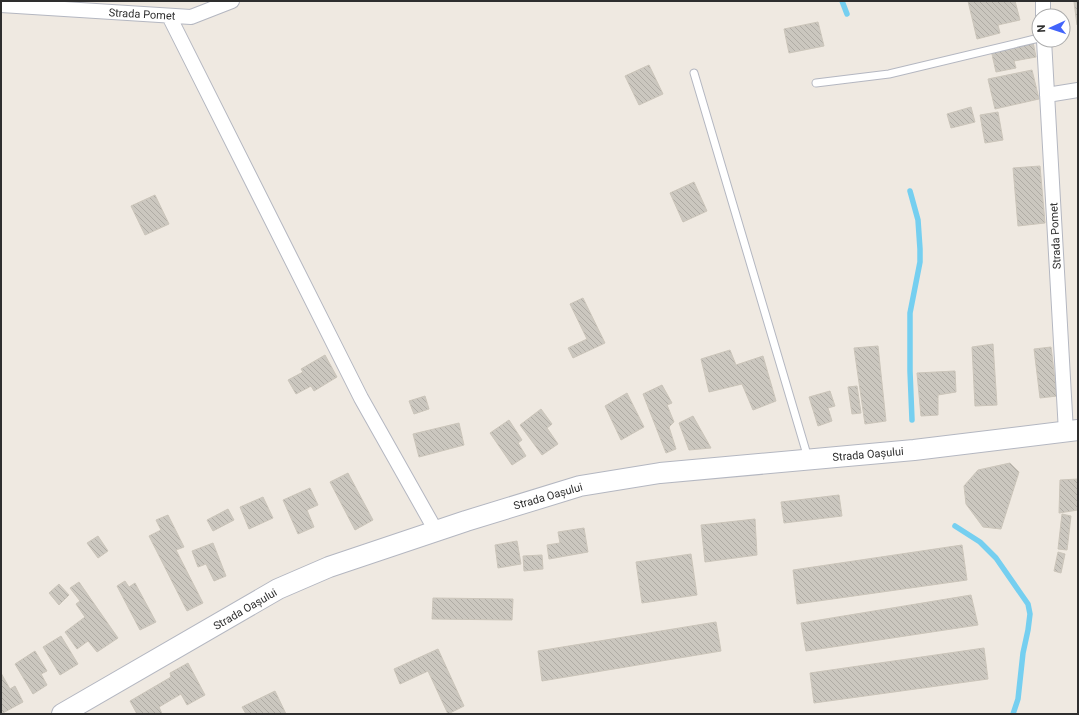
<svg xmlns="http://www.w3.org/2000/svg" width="1079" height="715" font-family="Roboto,sans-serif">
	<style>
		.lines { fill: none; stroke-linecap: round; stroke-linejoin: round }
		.stream { stroke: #75cff0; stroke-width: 5.5 }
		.building { fill: url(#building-back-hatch); stroke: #cbc5ba }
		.service-casing { stroke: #b4b7c1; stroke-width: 9 }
		.minor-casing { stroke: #b4b7c1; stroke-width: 16 }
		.secondary-casing { stroke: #b4b7c1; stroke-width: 22 }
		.service { stroke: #fff; stroke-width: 7 }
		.minor { stroke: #fff; stroke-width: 14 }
		.secondary { stroke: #fff; stroke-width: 20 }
		.labels { text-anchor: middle; stroke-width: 3; stroke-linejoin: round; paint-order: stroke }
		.street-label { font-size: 11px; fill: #2e2e2e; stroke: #fff }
	</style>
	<defs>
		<pattern id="building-back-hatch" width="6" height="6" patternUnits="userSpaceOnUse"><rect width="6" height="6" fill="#cbc7bf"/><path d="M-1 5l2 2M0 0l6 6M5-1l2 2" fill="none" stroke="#afaba4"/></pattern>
	</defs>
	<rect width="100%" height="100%" fill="#efe9e1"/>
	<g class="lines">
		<!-- stream -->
		<path class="stream" d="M842,1L847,14
			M910,191L918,220L920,249V262L910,313V371L912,420
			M955,526L980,542L996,558L1028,604L1030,614L1028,630L1023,653L1018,699L1013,714"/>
	</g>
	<!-- building -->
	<path class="building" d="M968,1H1015L1020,20L998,25L1000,33L977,39Z
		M1074,2H1078V25H1077Z
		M818,22L824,46L789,53L784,29Z
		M1033,42L1036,57L1014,61L1016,68L996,72L991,50Z
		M649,65L663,94L639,105L625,76Z
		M1032,70L1039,99L995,109L988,79Z
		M971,107L975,122L951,128L947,114Z
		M998,112L1003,140L985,143L980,115Z
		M1040,166L1045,223L1018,226L1013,168Z
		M694,182L707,211L683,222L670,193Z
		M155,195L169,224L145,235L131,206Z
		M583,298L605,343L573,358L568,348L587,339L570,304Z
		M993,344L997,405L975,406L972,347Z
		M878,346L886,421L865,424L854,348Z
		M1051,347L1057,396L1040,398L1034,349Z
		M730,350L736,365L763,356L776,401L753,410L742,384L709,392L701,359Z
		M325,355L337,377L314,391L311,386L296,394L288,380L303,372L301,369Z
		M955,371L956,392L938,395V415L921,416L917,373Z
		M662,385L672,403L667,405L674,422L669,427L676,449L666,453L643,394Z
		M857,386L861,413L852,414L848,387Z
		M830,391L835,406L828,408L832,421L818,426L809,397Z
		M627,393L644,427L621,440L605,406Z
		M425,396L429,409L414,414L409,401Z
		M541,409L552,424L547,428L558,444L542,455L520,425Z
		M693,416L711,448L689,450L679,423Z
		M509,420L522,440L518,443L526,456L512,465L490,433Z
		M459,423L464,445L419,457L413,434Z
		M1010,463L1019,472L1001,529L983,527L966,504L964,486L978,470Z
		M348,473L373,520L355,530L330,482Z
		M1078,479V510L1059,513L1060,480Z
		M310,488L318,505L307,510L314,527L298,534L283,500Z
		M839,495L842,516L784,523L781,502Z
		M263,497L273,518L249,529L240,507Z
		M228,509L234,520L213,531L207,520Z
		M1062,514L1071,516L1067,550L1058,549Z
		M168,515L184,547L176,550L203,603L187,611L149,536L161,530L156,520Z
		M755,519L757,555L705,562L701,525Z
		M584,528L588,552L549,559L547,545L560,543L558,532Z
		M98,536L108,551L98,558L87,543Z
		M517,541L521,564L498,568L495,545Z
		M213,543L226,576L214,581L206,564L198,567L192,551Z
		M962,545L967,580L797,604L793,570Z
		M1058,552L1065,554L1061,573L1054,571Z
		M691,554L697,595L642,603L636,562Z
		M542,555L543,569L524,571L523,556Z
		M125,581L129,587L135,583L156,622L140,630L117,586Z
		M79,582L118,638L97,652L88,641L77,649L65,632L85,617L76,604L80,601L70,588Z
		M59,584L69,595L59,605L49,593Z
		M971,595L978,625L806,651L801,623Z
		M433,598L513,599L512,620L432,619Z
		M716,622L721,651L542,681L538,651Z
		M61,636L78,664L60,675L43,647Z
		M984,648L988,679L814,703L810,673Z
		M438,649L464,706L448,714L428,671L400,684L394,669Z
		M35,651L47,671L41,674L47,685L33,694L15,664Z
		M188,663L205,695L187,705L181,694L159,707L162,714H137L130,701L171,677L170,673Z
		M1,673L10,689L15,686L23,702L1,714Z
		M275,691L286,714H246L242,707Z"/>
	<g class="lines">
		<!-- service casing -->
		<g class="service-casing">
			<path id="service" d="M694,73L808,458
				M816,83L889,74L1039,38"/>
		</g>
		<!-- minor casing -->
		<g class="minor-casing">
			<path id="minor" d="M1043,1V16
				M1,5L191,17L232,1
				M169,16L361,398L436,531
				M1044,40L1066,432
				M1047,95L1078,90"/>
		</g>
		<!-- secondary casing -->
		<g class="secondary-casing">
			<path id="secondary" d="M62,714L278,589L329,567L466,521L580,486L660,473L914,450L1078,430"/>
		</g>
		<!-- service -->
		<use href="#service" class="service"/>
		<!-- minor -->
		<use href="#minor" class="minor"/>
		<!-- secondary -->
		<use href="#secondary" class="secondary"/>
	</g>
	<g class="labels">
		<!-- street labels -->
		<g class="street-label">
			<text transform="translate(142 14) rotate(3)" y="4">Strada Pomet</text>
			<text transform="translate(1055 236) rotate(-93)" y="4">Strada Pomet</text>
			<text transform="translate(868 454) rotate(-5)" y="4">Strada Oașului</text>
			<text transform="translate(548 496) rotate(-16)" y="4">Strada Oașului</text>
			<text transform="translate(245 609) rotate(-30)" y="4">Strada Oașului</text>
		</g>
	</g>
	<!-- border -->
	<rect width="1079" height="715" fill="none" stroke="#2e2e2e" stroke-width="4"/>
	<!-- north arrow -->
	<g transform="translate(1051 28) rotate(267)"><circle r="19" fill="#ffffff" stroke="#ababab"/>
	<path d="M0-3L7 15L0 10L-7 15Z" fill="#4264fb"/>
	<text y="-6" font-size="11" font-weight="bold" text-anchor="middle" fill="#2e2e2e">N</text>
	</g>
</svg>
